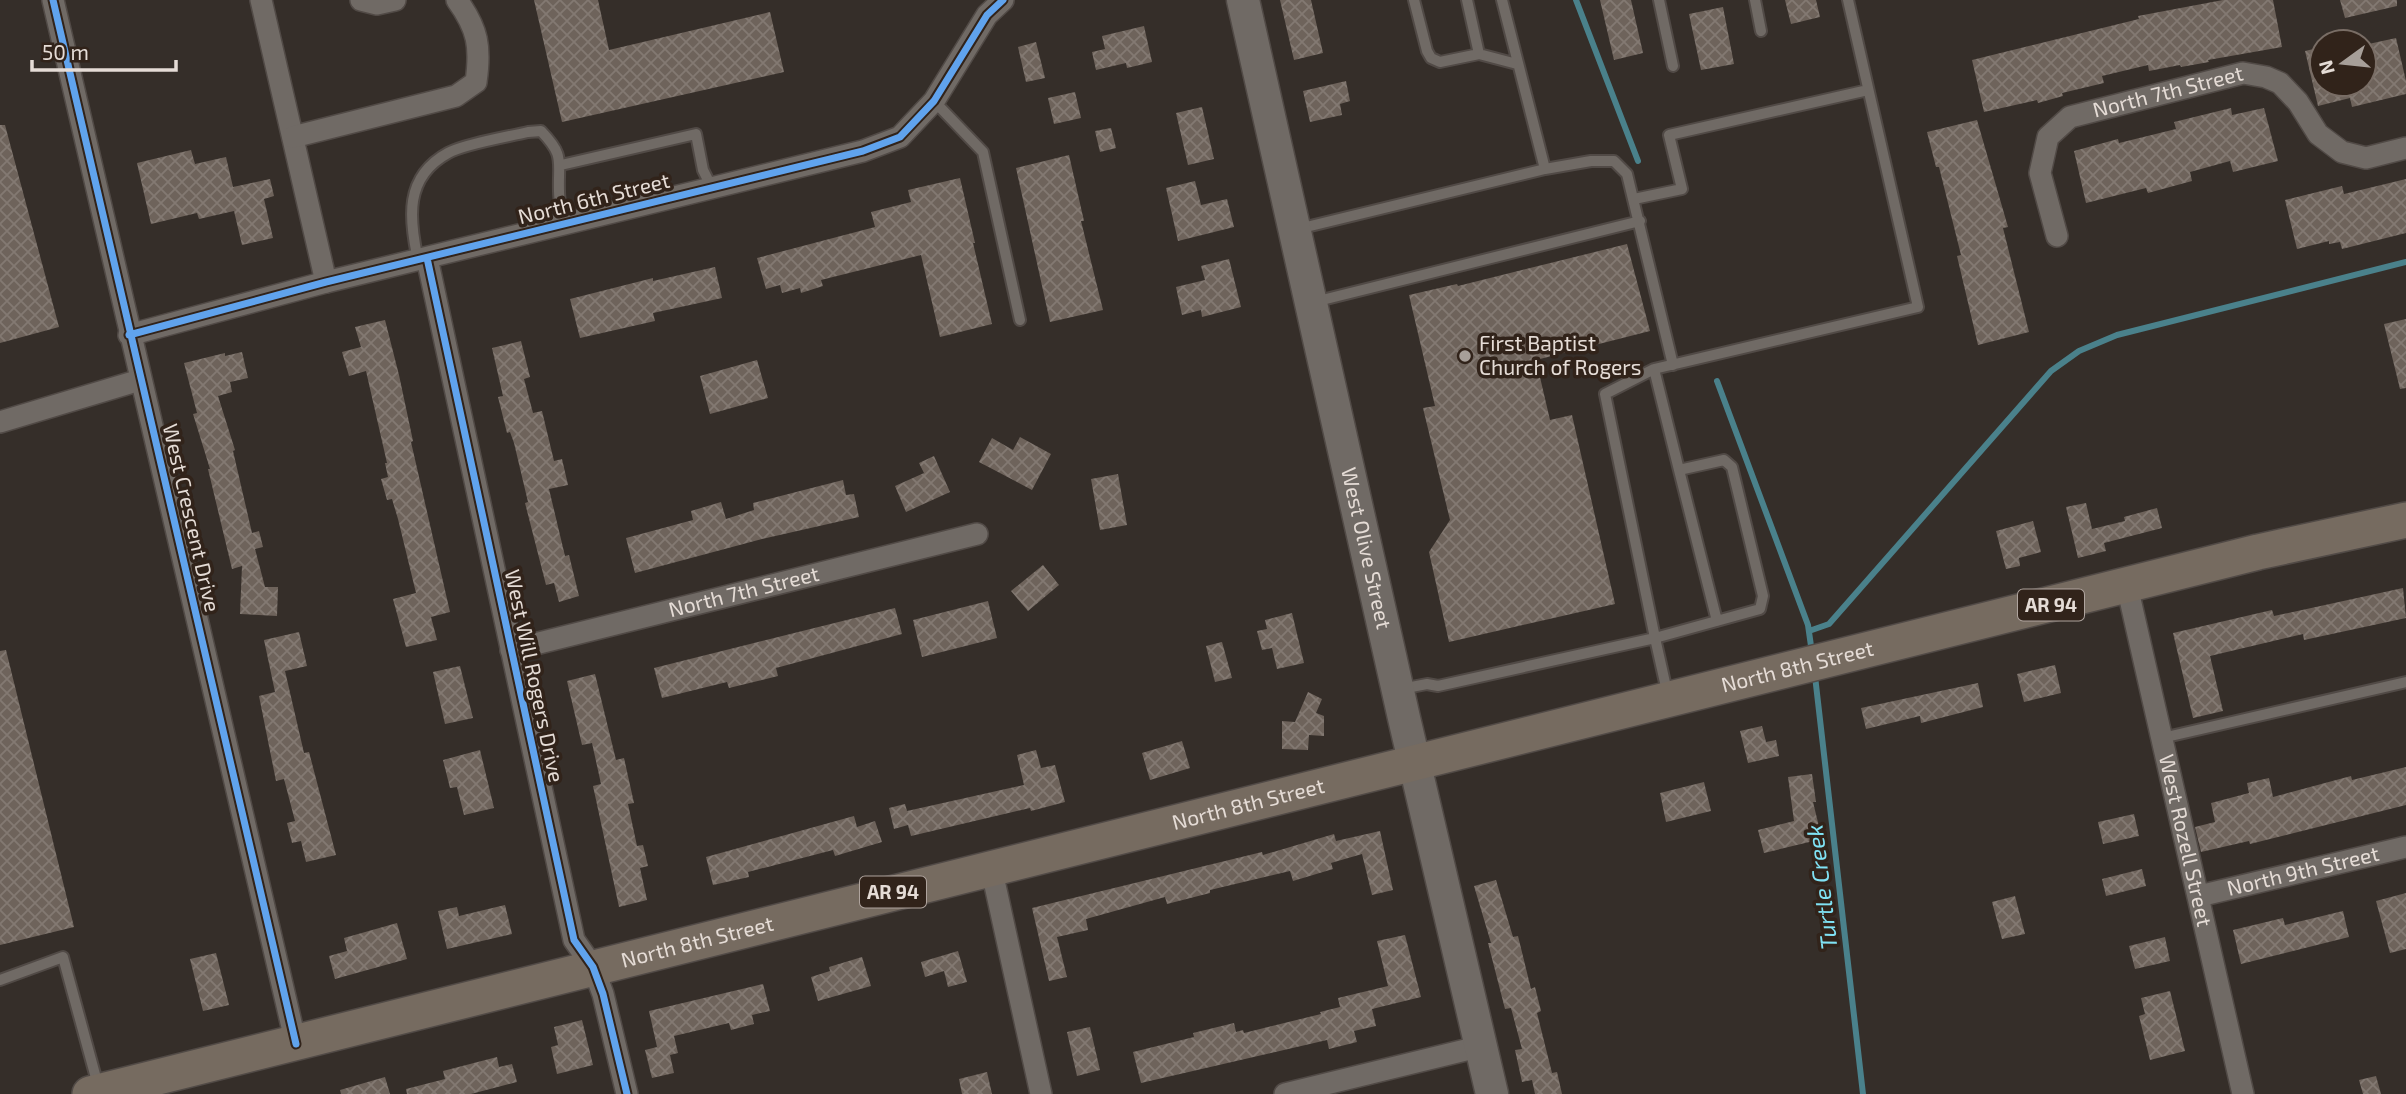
<svg xmlns="http://www.w3.org/2000/svg" width="2406" height="1094" font-family="'Exo 2',sans-serif">
	<style>
		.lines { fill: none; stroke-linecap: round; stroke-linejoin: round }
		.stream { stroke: #4a818b; stroke-width: 6 }
		.building { fill: url(#building-cross-hatch) }
		.service-casing { stroke: #514a46; stroke-width: 14 }
		.minor-casing { stroke: #514a46; stroke-width: 24 }
		.secondary-casing { stroke: #514a46; stroke-width: 35 }
		.primary-casing { stroke: #514a46; stroke-width: 38 }
		.service { stroke: #706a65; stroke-width: 10 }
		.minor { stroke: #706a65; stroke-width: 21 }
		.secondary { stroke: #706a65; stroke-width: 32 }
		.primary { stroke: #766b60; stroke-width: 35 }
		.cycleway-casing { stroke: #31231a; stroke-width: 11 }
		.cycleway { stroke: #60a3ed; stroke-width: 7 }
		.poi-dot { fill: #a79f99; stroke: #31231a; stroke-width: 2.5 }
		.labels { text-anchor: middle; stroke-width: 7; stroke-linejoin: round; paint-order: stroke }
		.shield { fill: #31231a; stroke: #afa49e; stroke-width: 2 }
		.shield-label { font-size: 19px; font-weight: bold; fill: #e5dcd6 }
		.street-label { font-size: 21px; fill: #e5dcd6; stroke: #31231a }
		.poi-label { font-size: 21px; fill: #e5dcd6; stroke: #31231a; text-anchor: start }
		.water-label { font-size: 23px; font-style: italic; fill: #80e3f5; stroke: #31231a }
	</style>
	<defs>
		<pattern id="building-cross-hatch" width="8" height="8" patternUnits="userSpaceOnUse" patternTransform="scale(1.75)"><rect width="8" height="8" fill="#6e635b"/><path d="M0 0l8 8M0 8l8-8" fill="none" stroke="#837972"/></pattern>
	</defs>
	<rect width="100%" height="100%" fill="#352e29"/>
	<g class="lines">
		<!-- stream -->
		<path class="stream" d="M1576,0L1638,161
			M1717,381L1808,625L1812,653
			M1809,631L1829,624L2051,371L2079,351L2117,335L2406,262
			M1815,676L1863,1094"/>
	</g>
	<!-- building -->
	<path class="building" d="M534,0H598L609,50L770,12L784,72L562,122Z
		M1280,0H1311L1323,53L1294,60Z
		M1600,0H1631L1643,53L1614,60Z
		M1785,0H1816L1820,17L1791,24Z
		M2223,0H2273L2282,47L2208,60L2209,62L2181,67L2180,65L2149,71L2148,65L2102,76L2104,83L2062,93L2063,96L2038,103L2037,100L1984,112L1972,60L2139,19L2138,16Z
		M2340,0H2397V6L2345,18Z
		M1723,7L1734,64L1701,70L1689,14Z
		M1144,26L1152,62L1127,68L1126,63L1096,70L1092,52L1105,49L1102,36Z
		M2396,38L2406,81V94L2352,107L2350,98L2318,106L2305,51L2322,47V84H2364V45Z
		M1036,42L1045,78L1026,82L1018,47Z
		M1346,81L1350,101L1340,104L1342,115L1310,122L1303,91Z
		M1075,92L1081,118L1054,124L1048,98Z
		M1202,107L1214,159L1188,165L1176,113Z
		M2231,108L2232,115L2264,108L2278,161L2233,172L2230,161L2190,172L2192,181L2148,193L2146,188L2086,203L2074,151L2118,139L2119,143L2176,129L2174,122Z
		M1977,120L2008,227L2003,228L2029,332L1978,345L1957,256L1961,255L1939,167H1936L1927,132Z
		M0,125H5L59,327L0,343Z
		M1111,128L1116,148L1100,152L1095,131Z
		M191,150L195,164L226,157L233,187L270,179L274,196L264,199L273,238L242,245L234,211L199,219L197,213L151,224L137,163Z
		M1069,155L1084,221H1081L1103,310L1050,322L1016,168Z
		M960,178L975,243H973L992,324L940,337L921,255L821,280L823,286L801,293L800,288L782,293L780,285L766,289L757,258L875,227L871,212L911,202L908,190Z
		M2406,179V233L2342,249L2340,242L2329,244V241L2297,249L2285,200L2342,186L2344,194Z
		M1195,181L1201,205L1227,199L1234,227L1178,241L1166,188Z
		M1627,244L1650,331L1536,360L1550,420L1572,415L1615,604L1449,642L1429,552L1450,520L1423,408L1435,406L1409,295L1457,284L1458,286Z
		M1229,259L1241,307L1202,317L1201,310L1182,315L1176,287L1205,280L1201,266Z
		M715,267L722,298L653,313L655,321L580,338L570,299L653,278V281Z
		M2406,319V388L2400,389L2384,324Z
		M385,320L399,375L413,441L411,442L450,612L431,617L437,640L406,647L393,599L416,593L398,519L392,499L387,500L381,479L388,477L385,463H387L366,371L349,376L342,352L361,347L355,327Z
		M521,341L530,377L524,379L533,413L542,411L554,461L562,459L568,485L549,489L565,556L569,555L579,596L559,602L554,583L546,585L525,503L528,502L514,443L510,432L507,433L498,397L503,396L492,348Z
		M242,352L248,378L230,382L232,392L218,396L235,450L233,451L252,533L259,531L263,547L255,549L265,587H278L277,616L240,614L242,566L232,569L208,469H210L193,414L197,413L184,363L225,353V356Z
		M757,360L768,398L710,414L700,376Z
		M1020,437L1051,454L1032,490L979,462L992,438L1013,450Z
		M934,456L950,492L906,512L895,486L924,473L919,463Z
		M1118,474L1127,525L1100,530L1091,479Z
		M843,480L846,495L854,494L859,517L762,539L635,573L626,538L693,520L691,511L721,502L726,519L754,510L753,503Z
		M2086,503L2092,529L2125,521L2124,517L2157,508L2162,528L2104,543L2106,551L2078,558L2066,507Z
		M2033,521L2041,552L2019,558L2020,566L2006,569L1996,531Z
		M1043,565L1059,585L1028,611L1011,591Z
		M2403,588L2406,618L2304,640L2303,634L2210,656L2223,711L2193,718L2173,633L2272,610L2274,616Z
		M988,601L997,638L922,657L913,620Z
		M895,608L902,634L776,668L778,676L729,688L727,682L662,698L654,668Z
		M1292,613L1304,663L1277,669L1272,648L1262,650L1257,631L1267,629L1265,620Z
		M299,632L307,666L285,671L304,753L309,752L336,855L306,862L301,841L292,843L287,823L295,821L284,779L276,781L259,696L275,692L264,640Z
		M1222,642L1232,678L1215,682L1206,646Z
		M6,650L74,927L0,945V651Z
		M2055,665L2061,693L2024,702L2017,674Z
		M460,666L473,718L445,724L433,672Z
		M595,674L616,760L624,758L634,803L628,804L637,846L643,845L648,866L640,868L647,900L619,907L593,786L601,784L592,743L582,745L567,681Z
		M1978,683L1983,707L1921,723L1920,716L1866,729L1861,708Z
		M1308,692L1322,699L1316,713L1324,716V736L1309,735L1308,750L1282,749V721L1295,722Z
		M1762,726L1766,742L1776,740L1779,756L1748,763L1740,731Z
		M1182,741L1190,768L1150,780L1142,753Z
		M480,750L494,808L464,815L457,787L450,788L443,760Z
		M1036,750L1041,768L1055,765L1065,802L1031,811L1030,808L911,836L908,825L894,829L889,808L905,804L907,811L1024,785L1017,755Z
		M2406,767V805L2250,844L2249,841L2201,852L2195,827L2215,822L2211,803L2249,793L2247,783L2269,778L2273,797L2351,776L2352,780Z
		M1812,774L1816,802H1813L1822,839L1764,853L1758,830L1794,821L1788,777Z
		M1704,782L1711,811L1666,822L1660,793Z
		M2134,814L2139,836L2103,844L2098,822Z
		M854,816L857,827L875,821L882,842L835,856L833,850L748,872L749,877L713,885L706,857Z
		M1380,831L1393,890L1372,895L1362,854L1331,863L1333,869L1293,881L1290,871L1210,890V893L1167,904L1165,897L1086,919L1088,930L1057,937L1067,977L1049,981L1032,908L1262,852L1263,855L1334,834L1336,841Z
		M2142,869L2146,886L2106,896L2102,879Z
		M1496,880L1513,937L1518,936L1531,989L1535,987L1541,1011L1537,1013L1552,1073L1557,1072L1562,1094H1535L1532,1080L1522,1082L1515,1050L1522,1049L1511,1008L1505,1009L1488,943H1491L1474,886Z
		M2406,893V949L2390,953L2376,901Z
		M2015,896L2025,934L2002,939L1992,902Z
		M505,905L512,934L447,949L438,911L457,907L459,916Z
		M2343,911L2349,937L2241,964L2233,930L2283,918L2285,925Z
		M397,923L407,959L335,979L329,956L347,951L344,938Z
		M1405,935L1421,997L1372,1009L1376,1026L1354,1031L1357,1042L1329,1049L1327,1040L1141,1083L1133,1052L1194,1037L1193,1033L1234,1023L1236,1032L1243,1030L1244,1033L1321,1014L1320,1012L1340,1007L1338,998L1388,986L1377,941Z
		M2165,937L2170,961L2135,969L2129,946Z
		M958,951L967,982L948,987L944,971L925,977L921,962Z
		M216,953L229,1005L203,1011L190,959Z
		M862,957L871,986L818,1001L811,977L830,971L829,967Z
		M763,984L770,1011L752,1015L754,1024L731,1030L729,1023L674,1036L678,1053L670,1055L674,1073L652,1078L645,1050L657,1047L649,1011Z
		M2170,991L2185,1051L2150,1060L2139,1016L2145,1014L2141,998Z
		M582,1020L593,1065L557,1074L551,1047L558,1045L554,1027Z
		M1090,1027L1100,1070L1077,1076L1067,1032Z
		M497,1057L499,1067L512,1064L517,1082L471,1094H407L406,1089L445,1079L443,1071Z
		M987,1072L992,1094H962L959,1079Z
		M2376,1076L2381,1094H2363L2359,1080Z
		M385,1077L390,1094H341L340,1090Z"/>
	<g class="lines">
		<!-- service casing -->
		<g class="service-casing">
			<path id="service" d="M1414,0L1427,51L1431,58L1440,62L1479,54L1517,64
				M1467,0L1479,54
				M1502,0L1545,169
				M1659,0L1673,66
				M1755,0L1761,31
				M934,101L983,152L1020,320
				M561,165L696,134L703,170L712,188
				M1634,199L1682,189L1669,135L1868,90
				M1298,229L1545,169L1591,161H1614L1627,174L1673,365
				M418,260C409,219 404,177 448,153C464,144 507,137 528,132L541,131C565,156 558,160 559,191C559,202 562,214 563,224
				M1314,302L1640,221
				M1654,369L1605,394L1655,638L1760,609L1763,596L1732,467L1724,460L1679,470L1654,369L1918,307L1848,0
				M1679,470L1717,621
				M1401,689L1427,684L1438,686L1655,638L1668,696
				M2162,738L2406,682
				M0,980L63,957L99,1089"/>
		</g>
		<!-- minor casing -->
		<g class="minor-casing">
			<g id="minor">
				<path d="M53,0L296,1044"/>
				<path d="M261,0L326,282"/>
				<path d="M361,0L377,4L395,0"/>
				<path d="M293,137L456,96L476,82C481,47 478,29 457,0"/>
				<path id="s1" d="M2057,236L2040,173L2048,137L2070,117L2243,73L2266,77L2280,83L2298,102L2318,134L2342,152L2366,158L2406,148"/>
				<path d="M427,258L574,940L593,967L603,994L627,1094"/>
				<path d="M129,335L326,282L863,151L900,137L934,101L987,15L1003,0"/>
				<path d="M0,422L140,380"/>
				<path id="s2" d="M2127,586L2243,1094"/>
				<path id="s3" d="M511,650L977,534"/>
				<path d="M991,867L1041,1094"/>
				<path id="s4" d="M2199,896L2406,847"/>
				<path d="M1285,1094L1482,1046"/>
			</g>
		</g>
		<!-- secondary casing -->
		<g class="secondary-casing">
			<g id="secondary">
				<path id="s5" d="M1243,0L1404,718L1492,1094"/>
			</g>
		</g>
		<!-- primary casing -->
		<g class="primary-casing">
			<g id="primary">
				<path id="s6" d="M90,1094L2258,552L2406,520"/>
			</g>
		</g>
		<!-- service -->
		<use href="#service" class="service"/>
		<!-- minor -->
		<use href="#minor" class="minor"/>
		<!-- secondary -->
		<use href="#secondary" class="secondary"/>
		<!-- primary -->
		<use href="#primary" class="primary"/>
		<!-- cycleway casing -->
		<g class="cycleway-casing">
			<path id="cycleway" d="M53,0L296,1044
				M427,258L574,940L593,967L603,994L627,1094
				M129,335L326,282L863,151L900,137L934,101L987,15L1003,0"/>
		</g>
		<!-- cycleway -->
		<use href="#cycleway" class="cycleway"/>
	</g>
	<!-- markers -->
	<circle class="poi-dot" cx="1465" cy="356" r="7"/>
	<g class="labels">
		<!-- shield labels -->
		<g class="shield">
			<rect x="2018" y="589.5" width="66" height="31" rx="5"/>
			<rect x="860" y="876.5" width="66" height="31" rx="5"/>
		</g>
		<g class="shield-label">
			<text x="2051" y="612">AR 94</text>
			<text x="893" y="899">AR 94</text>
		</g>
		<!-- street labels -->
		<g class="street-label">
			<text dy="7" stroke="none"><textPath href="#s1" startOffset="233">North 7th Street</textPath></text>
			<text transform="translate(594 199) rotate(-14)" y="7">North 6th Street</text>
			<text transform="translate(191 518) rotate(77)" y="7">West Crescent Drive</text>
			<text dy="7" stroke="none"><textPath href="#s5" startOffset="562">West Olive Street</textPath></text>
			<text dy="7" stroke="none"><textPath href="#s3" startOffset="240">North 7th Street</textPath></text>
			<text dy="7" stroke="none"><textPath href="#s6" startOffset="1760">North 8th Street</textPath></text>
			<text transform="translate(534 676) rotate(78)" y="7">West Will Rogers Drive</text>
			<text dy="7" stroke="none"><textPath href="#s6" startOffset="1194">North 8th Street</textPath></text>
			<text dy="7" stroke="none"><textPath href="#s2" startOffset="261">West Rozell Street</textPath></text>
			<text dy="7" stroke="none"><textPath href="#s4" startOffset="107">North 9th Street</textPath></text>
			<text dy="7" stroke="none"><textPath href="#s6" startOffset="626">North 8th Street</textPath></text>
		</g>
		<!-- poi labels -->
		<g class="poi-label">
			<text x="1479" y="351">First Baptist<tspan x="1479" dy="24">Church of Rogers</tspan></text>
		</g>
		<!-- water labels -->
		<g class="water-label">
			<text transform="translate(1822 887) rotate(-97)" y="8">Turtle Creek</text>
		</g>
	</g>
	<!-- north arrow -->
	<g transform="translate(2343 63) rotate(255)"><circle r="33" fill="#31231a" stroke="#796d65" stroke-width="2"/>
	<path d="M0-5L12 26L0 18L-12 26Z" fill="#a79f99"/>
	<text y="-10" font-size="19" font-weight="bold" text-anchor="middle" fill="#e5dcd6">N</text>
	</g>
	<!-- scale -->
	<path d="M32 60v10h144v-10" fill="none" stroke="#e5dcd6" stroke-width="3.5"/>
	<text x="42" y="60" font-size="21" fill="#e5dcd6" stroke="#31231a" stroke-width="5" paint-order="stroke">50 m</text>
</svg>
